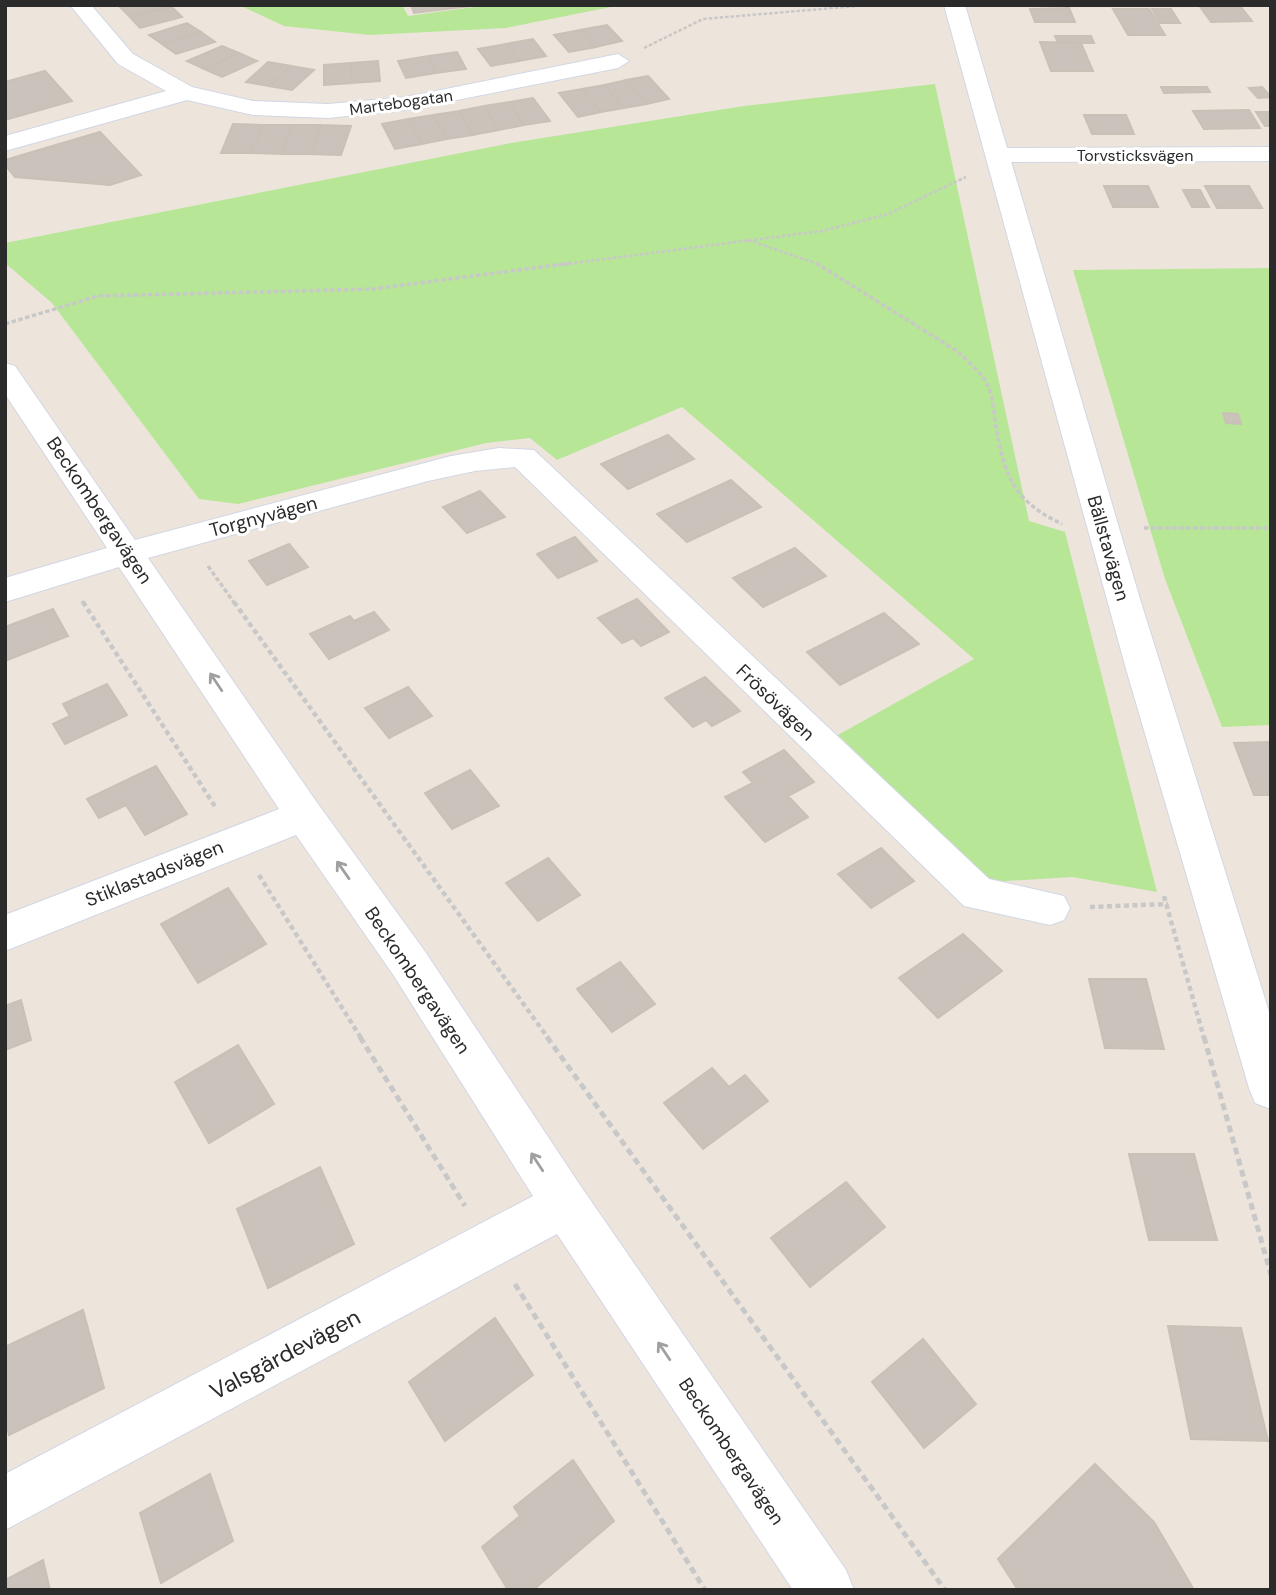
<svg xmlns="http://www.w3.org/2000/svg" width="1276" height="1595" font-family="'DM Sans',sans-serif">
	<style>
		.green { fill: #b7e697 }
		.building { fill: #c9c3bb; stroke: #c9c1b6; stroke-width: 2 }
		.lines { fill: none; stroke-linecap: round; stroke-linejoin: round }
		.minor-casing { stroke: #d2d6e4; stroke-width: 2 }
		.tertiary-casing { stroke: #d2d6e4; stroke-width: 2 }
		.path-far3 { stroke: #c8c8c8; stroke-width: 2.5; stroke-dasharray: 3.5 2; stroke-linecap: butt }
		.path-far2 { stroke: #c8c8c8; stroke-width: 3.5; stroke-dasharray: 4.5 2.5; stroke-linecap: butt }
		.path-far1 { stroke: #c8c8c8; stroke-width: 4.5; stroke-dasharray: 5 3.5; stroke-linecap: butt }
		.path { stroke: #c8c8c8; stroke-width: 5; stroke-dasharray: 7 4.5; stroke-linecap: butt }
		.minor { fill: #fff; fill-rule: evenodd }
		.tertiary { fill: #fff; fill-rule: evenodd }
		.oneway { stroke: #a0a0a0 }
		.labels { text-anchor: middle; stroke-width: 6; stroke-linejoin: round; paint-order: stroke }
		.far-street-label { font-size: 16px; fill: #2b2b2b; stroke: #fff }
		.street-label { font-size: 19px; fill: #2b2b2b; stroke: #fff }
		.near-street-label { font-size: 23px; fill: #2b2b2b; stroke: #fff }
	</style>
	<rect width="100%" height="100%" fill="#ede5dc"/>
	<!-- green -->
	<path class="green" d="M239,5H402L408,16L489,5H621L505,28L370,35L284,26Z
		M935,84L1029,521L1065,532L1157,892L1072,877L991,882L838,735L974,659L682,407L557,460L530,438L486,443L238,504L199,499L52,303L5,263V243L511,143L744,106Z
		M1271,268V725L1222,727L1165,579L1073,270Z"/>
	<!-- building -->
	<path class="building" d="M129,5H170L172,7L130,17L120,7Z
		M411,5H479L414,13Z
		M172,7L182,17L140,28L130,17Z
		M1241,7L1252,21L1211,22L1201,8Z
		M1069,8L1075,22H1035L1030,9Z
		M1113,9H1149L1165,35H1128Z
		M1152,9H1171L1180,23H1160Z
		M187,23L201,32L162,44L149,35Z
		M607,25L622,41L596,47L580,30Z
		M580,30L596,47L569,52L554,35Z
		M201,32L215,42L176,54L162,44Z
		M1055,36H1091L1094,43H1058Z
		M533,39L546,56L519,61L506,44Z
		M1040,42L1081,43L1093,71H1051Z
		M506,44L519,61L491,66L478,49Z
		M222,46L239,53L204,69L187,61Z
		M457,52L466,69L436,73L428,56Z
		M239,53L257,61L222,77L204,69Z
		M428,56L436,73L406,78L398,61Z
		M378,61L380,81L352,83L351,63Z
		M268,62L291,66L269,86L246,82Z
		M351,63L352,83L324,85V65Z
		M291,66L314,70L292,90L269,86Z
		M45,71L72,101L5,120V82Z
		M648,76L669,99L647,104L626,80Z
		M626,80L647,104L624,108L604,85Z
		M604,85L624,108L601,112L582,89Z
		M1161,87H1207L1210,92L1164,93Z
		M1262,87L1271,97L1258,98L1249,88Z
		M582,89L601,112L578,117L559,93Z
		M533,98L550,121L524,125L509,102Z
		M509,102L524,125L499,130L484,106Z
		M484,106L499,130L473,135L459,111Z
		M1249,110L1260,128L1204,129L1193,111Z
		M459,111L473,135L447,139L433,115Z
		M1256,112H1271V126H1265Z
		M433,115L447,139L422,144L408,119Z
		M1084,115H1126L1134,134H1092Z
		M408,119L422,144L395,149L382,124Z
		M233,124L263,125L251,153H221Z
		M263,125H292L281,154L251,153Z
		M292,125H321L311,154H281Z
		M321,125L351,126L341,155L311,154Z
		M100,132L141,175L110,185L15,177L5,165V160Z
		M1104,186H1148L1158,207H1113Z
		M1205,186H1249L1262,208H1217Z
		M1183,190H1200L1209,207H1192Z
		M1223,413L1238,414L1241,424L1226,423Z
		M668,435L694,459L628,489L601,464Z
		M731,480L761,507L687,542L657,514Z
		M480,491L505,517L467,533L443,507Z
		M575,537L597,561L558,578L537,554Z
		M289,544L308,567L267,585L249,561Z
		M795,548L826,576L763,607L733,578Z
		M637,599L669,632L641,646L633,638L622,643L598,618Z
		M53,609L68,636L5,661V627Z
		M374,612L389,630L329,659L310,634L350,616L354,621Z
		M884,613L919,644L840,685L807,652Z
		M705,677L740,711L712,726L706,720L693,727L665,698Z
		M107,684L127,715L65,744L53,724L70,716L63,704Z
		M408,687L432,716L389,738L365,708Z
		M1271,742V795H1254L1234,743Z
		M784,750L814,782L788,796L808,817L765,842L725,797L753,783L743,772Z
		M156,766L187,814L145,835L126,805L99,818L87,799Z
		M470,770L499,806L452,829L425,793Z
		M881,848L914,881L871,908L838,874Z
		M548,858L580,895L538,921L506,883Z
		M228,888L266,944L198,983L161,924Z
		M963,934L1002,971L938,1018L899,978Z
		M620,962L655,1004L612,1032L577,989Z
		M1089,979H1146L1164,1049L1105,1048Z
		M21,1000L31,1040L5,1050V1006Z
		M238,1045L274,1104L209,1143L175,1082Z
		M712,1068L729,1087L745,1075L768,1101L703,1149L664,1103Z
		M1129,1154H1194L1217,1240H1149Z
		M320,1167L354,1244L268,1288L237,1209Z
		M846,1182L885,1227L810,1287L771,1238Z
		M83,1310L104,1388L9,1435L5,1417V1347Z
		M495,1318L533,1375L445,1441L409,1382Z
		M1168,1326L1241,1328L1268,1441L1191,1439Z
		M923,1339L976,1404L924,1448L872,1382Z
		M573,1460L614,1521L533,1590H508L482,1547L520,1516L514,1507Z
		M1095,1464L1154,1522L1194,1590H1018L998,1559Z
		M210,1474L233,1541L161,1583L140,1513Z
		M43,1560L50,1590H5V1580Z"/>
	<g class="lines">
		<!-- minor casing -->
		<g class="minor-casing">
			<path id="minor" d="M70,5H91L133,54L192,87L253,101L328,104L406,97L618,54L629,61L618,68L406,110L328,118L253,115L187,100L5,151V136L166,91L118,64Z
				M1271,147V161L1000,162L991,160L988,155L991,150L1000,148Z
				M5,363L15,366L135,540L451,456L499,448L534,450L989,879L1064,896L1070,908L1064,920L1050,925L964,906L515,467L475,471L428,481L148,558L318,804L424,950L582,1188L846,1570L854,1590H793L557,1234L5,1530V1474L533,1196L394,976L296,835L5,951V915L279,809L119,567L5,602V578L107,548L5,394Z"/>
		</g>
		<!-- tertiary casing -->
		<g class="tertiary-casing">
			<path id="tertiary" d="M944,5H965L1140,599L1271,1018V1109L1255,1103L1249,1088L1126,669Z"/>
		</g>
		<!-- path-far3 -->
		<path class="path-far3" d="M644,48L703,19L869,5
			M748,240L821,265
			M558,265L822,231L888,214L966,177"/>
		<!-- path-far2 -->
		<path class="path-far2" d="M816,263L957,351C968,362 983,373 989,388C993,398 993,410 995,421C1004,473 1011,500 1062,524
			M5,324L98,296L373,289L572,263
			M1144,528H1271
			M208,566L235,604
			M82,601L84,604"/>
		<!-- path-far1 -->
		<path class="path-far1" d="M83,602L216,808
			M234,602L548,1038
			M259,875L361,1038
			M1164,896L1204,1038
			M1090,907L1168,904"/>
		<!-- path -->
		<path class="path" d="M360,1037L465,1206
			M547,1037L945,1590
			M1204,1037L1271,1275
			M515,1284L705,1590"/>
		<!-- minor -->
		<use href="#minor" class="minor"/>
		<!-- tertiary -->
		<use href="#tertiary" class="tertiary"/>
	</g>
	<!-- one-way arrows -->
	<defs><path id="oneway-shaft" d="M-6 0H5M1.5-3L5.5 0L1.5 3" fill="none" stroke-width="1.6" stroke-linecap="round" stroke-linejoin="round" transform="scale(1.75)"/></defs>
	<g class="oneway">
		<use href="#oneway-shaft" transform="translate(216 682) rotate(-124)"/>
		<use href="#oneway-shaft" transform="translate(343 870) rotate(-125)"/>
		<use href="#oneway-shaft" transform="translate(537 1162) rotate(-123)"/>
		<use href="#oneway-shaft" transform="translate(664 1351) rotate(-124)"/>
	</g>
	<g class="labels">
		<!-- far-street labels -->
		<g class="far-street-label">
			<text transform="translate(401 102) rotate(-8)" y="6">Martebogatan</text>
			<text x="1135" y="161">Torvsticksvägen</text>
		</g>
		<!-- street labels -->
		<g class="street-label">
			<text transform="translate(100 510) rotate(56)" y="7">Beckombergavägen</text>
			<text transform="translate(263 516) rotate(-15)" y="7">Torgnyvägen</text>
			<text transform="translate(1109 548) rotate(74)" y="7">Bällstavägen</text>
			<text transform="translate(776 702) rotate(44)" y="7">Frösövägen</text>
			<text transform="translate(154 873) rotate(-22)" y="7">Stiklastadsvägen</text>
			<text transform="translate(418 980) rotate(56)" y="7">Beckombergavägen</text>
			<text transform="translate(732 1451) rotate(56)" y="7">Beckombergavägen</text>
		</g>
		<!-- near-street labels -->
		<g class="near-street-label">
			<text transform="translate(285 1354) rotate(-28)" y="8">Valsgärdevägen</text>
		</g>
	</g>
	<!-- border -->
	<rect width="1276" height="1595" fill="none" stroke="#2b2b2b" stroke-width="14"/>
</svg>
